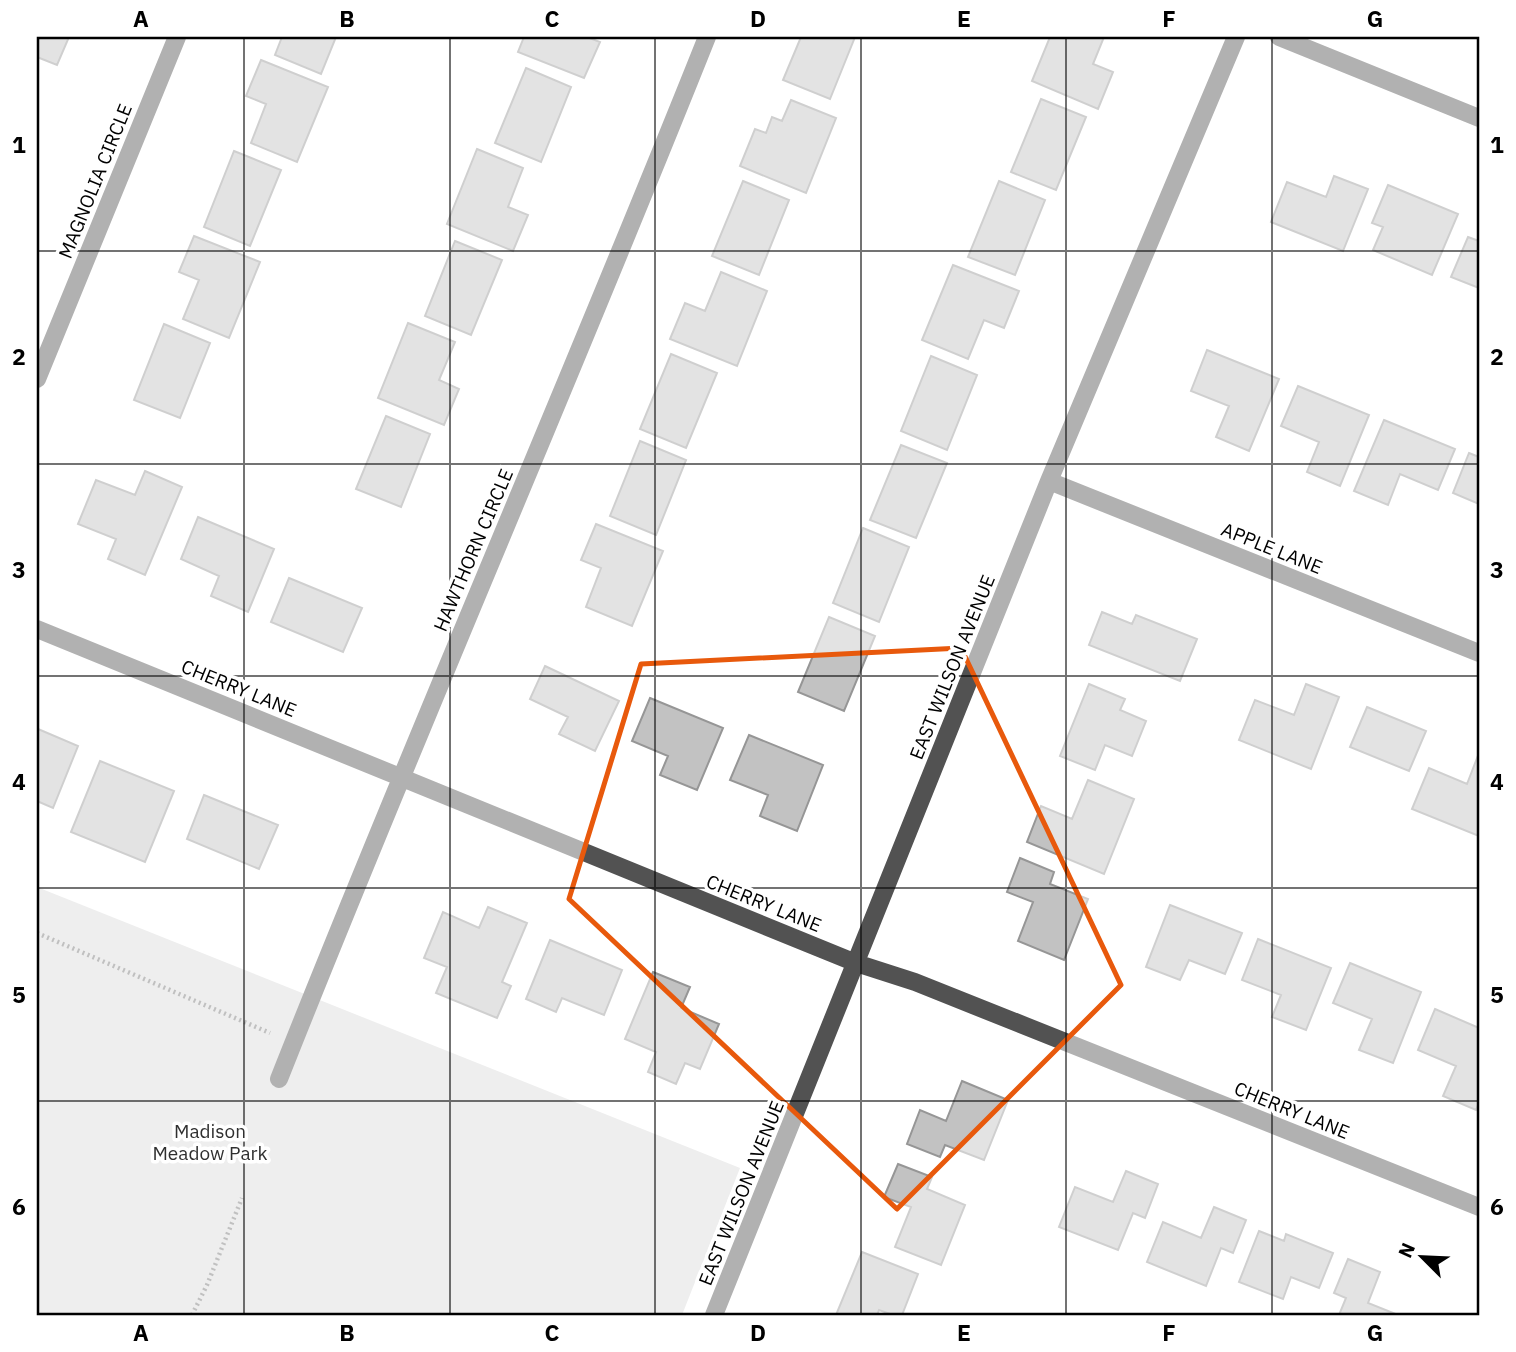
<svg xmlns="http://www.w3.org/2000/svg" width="1516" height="1352" font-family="'IBM Plex Sans',sans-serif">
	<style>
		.green { fill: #d9d9d9 }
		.building { fill: #c2c2c2; stroke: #969696; stroke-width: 2 }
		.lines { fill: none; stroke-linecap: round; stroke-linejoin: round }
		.path { stroke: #747474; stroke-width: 4.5; stroke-dasharray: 2 3.5; stroke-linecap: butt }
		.minor { stroke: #525252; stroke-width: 18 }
		.marked { fill: none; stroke: #e8590c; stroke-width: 5; stroke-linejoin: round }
		.grid { fill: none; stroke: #000; stroke-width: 2; stroke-opacity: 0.55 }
		.labels { text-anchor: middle; stroke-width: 7; stroke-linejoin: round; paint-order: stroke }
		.street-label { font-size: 19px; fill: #000; stroke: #fff }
		.park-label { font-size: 19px; fill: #303030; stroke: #fff }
		.neatline { fill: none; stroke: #000; stroke-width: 2.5 }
		.grid-label { font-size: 23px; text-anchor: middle; font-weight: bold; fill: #000 }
	</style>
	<rect width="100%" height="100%" fill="#fff"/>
	<!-- green -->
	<path class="green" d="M37,887L740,1168L682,1315H37Z"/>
	<!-- building -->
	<path class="building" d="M37,37H69L57,65L37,57Z
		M282,37H336L321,74L275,55Z
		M524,37H587L600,42L584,78L518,52Z
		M801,37H855L830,99L783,80Z
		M1050,37H1104L1093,64L1113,72L1098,109L1032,81Z
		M261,60L328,87L297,162L251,143L266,104L246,96Z
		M526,68L571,87L541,162L495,143Z
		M1041,99L1086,117L1056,190L1011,172Z
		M791,100L836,118L806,193L740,166L755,129L766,133L772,117L782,121Z
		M477,149L523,168L508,207L528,215L513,251L447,224Z
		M234,151L281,170L250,246L204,227Z
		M1334,176L1368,189L1343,251L1271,222L1287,182L1326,197Z
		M743,181L789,200L759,275L712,256Z
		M999,181L1045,200L1015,275L968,257Z
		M1388,185L1458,214L1432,275L1373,250L1383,227L1372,223Z
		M194,236L260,262L229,338L183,319L199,280L179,272Z
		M1468,237L1479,241V288L1451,277Z
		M455,241L502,260L471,335L425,316Z
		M953,265L1019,291L1004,328L984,320L968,359L922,340Z
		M721,272L767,291L737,366L670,339L685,303L705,311Z
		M408,323L455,342L439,380L459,389L444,425L378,398Z
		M164,324L210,343L180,418L134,400Z
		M1207,350L1279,379L1249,451L1216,437L1229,406L1191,391Z
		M671,354L717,373L686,448L640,429Z
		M931,356L977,375L947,450L901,431Z
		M1298,386L1369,415L1340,486L1307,472L1319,442L1281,426Z
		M386,416L430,434L401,507L356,489Z
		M1384,420L1455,449L1438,490L1400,474L1388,505L1354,491Z
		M640,441L686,460L656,535L610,516Z
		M901,445L947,463L916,538L870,520Z
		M1469,453L1479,457V504L1453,493Z
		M145,471L182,487L145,575L108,559L116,539L78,524L96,480L135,495Z
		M198,517L274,549L248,612L211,596L219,576L181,559Z
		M596,524L663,551L632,626L586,607L601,568L581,560Z
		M863,528L909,547L879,622L833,603Z
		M289,578L362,608L343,652L271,622Z
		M1102,612L1132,624L1136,615L1197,639L1180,681L1089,645Z
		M829,617L875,636L844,711L798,692Z
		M545,666L619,701L595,751L559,734L568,717L530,699Z
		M1089,684L1125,699L1120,710L1146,721L1132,756L1105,745L1095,770L1060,756Z
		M1306,684L1339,697L1311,769L1239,740L1255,700L1294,715Z
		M650,698L723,728L697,790L660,775L668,756L632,741Z
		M1367,707L1426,731L1409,771L1350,747Z
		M38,729L78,746L53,808L37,801Z
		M749,735L823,765L797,831L760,816L768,795L730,780Z
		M1479,753V836L1412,809L1429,768L1467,784Z
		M100,761L174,791L145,862L71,832Z
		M1088,780L1134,799L1104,874L1027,842L1041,806L1072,819Z
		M204,795L278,825L259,869L187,839Z
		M1020,858L1054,872L1050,884L1088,899L1064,960L1018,941L1033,902L1007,892Z
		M1170,905L1242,933L1225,974L1189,960L1180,980L1146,967Z
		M488,907L527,923L502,982L511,986L497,1018L436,993L447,967L424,958L443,912L479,928Z
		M1258,939L1331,968L1306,1030L1272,1017L1281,995L1242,980Z
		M550,940L622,970L604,1015L562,998L556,1012L526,999Z
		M1350,963L1421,992L1393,1063L1359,1050L1372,1019L1333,1003Z
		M653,972L690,987L681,1008L719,1024L700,1069L685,1063L676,1084L648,1072L656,1052L625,1039Z
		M1435,1009L1479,1028V1103L1476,1110L1443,1096L1456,1066L1418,1050Z
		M962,1081L1008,1100L984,1160L945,1145L940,1157L907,1144L920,1110L946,1121Z
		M898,1164L932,1177L927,1189L965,1205L941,1265L895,1247L911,1207L884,1197Z
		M1126,1171L1158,1184L1145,1218L1133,1213L1118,1250L1059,1227L1075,1187L1113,1202Z
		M1214,1207L1246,1220L1233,1253L1221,1248L1206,1286L1147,1262L1163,1222L1201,1238Z
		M1259,1231L1284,1241L1286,1234L1333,1253L1319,1288L1291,1277L1283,1299L1239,1282Z
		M862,1252L918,1274L902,1315H893L879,1310L877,1315H836Z
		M1348,1259L1380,1272L1368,1303L1398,1315H1339L1346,1298L1334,1293Z"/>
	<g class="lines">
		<!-- path -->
		<path class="path" d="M37,933L270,1033
			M192,1315L207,1285L242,1198"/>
		<!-- minor -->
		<path class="minor" d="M1279,37L1479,118
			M37,379L177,37
			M1049,481L1479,653
			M37,629L856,963L915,982L1479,1207
			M279,1079C417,730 568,386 707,37
			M714,1315L1049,481L1236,37"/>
	</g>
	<!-- marked area -->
	<path d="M0 0H1516V1352H0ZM961,648L1121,985L897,1209L569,899L641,664Z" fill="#fff" fill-opacity=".55" fill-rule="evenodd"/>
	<path class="marked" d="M961,648L1121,985L897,1209L569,899L641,664Z"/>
	<!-- grid -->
	<path class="grid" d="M244,37V1315M450,37V1315M655,37V1315M861,37V1315M1066,37V1315M1272,37V1315M37,251H1479M37,464H1479M37,676H1479M37,888H1479M37,1101H1479"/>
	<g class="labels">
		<!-- street labels -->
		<g class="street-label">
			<text transform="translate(95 181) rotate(-68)" y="7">MAGNOLIA CIRCLE</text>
			<text transform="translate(1272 548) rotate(22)" y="7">APPLE LANE</text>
			<text transform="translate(473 550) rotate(-67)" y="7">HAWTHORN CIRCLE</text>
			<text transform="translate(952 667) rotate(-68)" y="7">EAST WILSON AVENUE</text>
			<text transform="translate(239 688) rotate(22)" y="7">CHERRY LANE</text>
			<text transform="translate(764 903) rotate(22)" y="7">CHERRY LANE</text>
			<text transform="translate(1292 1110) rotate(22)" y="7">CHERRY LANE</text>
			<text transform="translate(741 1193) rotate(-68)" y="7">EAST WILSON AVENUE</text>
		</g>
		<!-- park labels -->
		<g class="park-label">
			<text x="210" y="1138">Madison<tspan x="210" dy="22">Meadow Park</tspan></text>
		</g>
	</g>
	<!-- border -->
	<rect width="1516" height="1352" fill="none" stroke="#ffffff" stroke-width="77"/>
	<!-- north arrow -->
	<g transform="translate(1422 1257) rotate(294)" stroke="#ffffff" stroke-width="5" paint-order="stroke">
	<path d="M0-5L12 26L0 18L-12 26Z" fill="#000000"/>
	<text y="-10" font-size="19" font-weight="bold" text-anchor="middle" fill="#000000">N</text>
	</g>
	<rect x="38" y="38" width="1440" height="1276" class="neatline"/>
	<g class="grid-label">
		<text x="141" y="27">A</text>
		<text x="347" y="27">B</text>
		<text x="552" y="27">C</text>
		<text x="758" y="27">D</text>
		<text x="964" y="27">E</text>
		<text x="1169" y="27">F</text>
		<text x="1375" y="27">G</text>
		<text x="19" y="153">1</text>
		<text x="1497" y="153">1</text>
		<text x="19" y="365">2</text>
		<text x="1497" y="365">2</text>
		<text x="19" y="578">3</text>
		<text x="1497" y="578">3</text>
		<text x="19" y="790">4</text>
		<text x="1497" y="790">4</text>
		<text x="19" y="1003">5</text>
		<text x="1497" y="1003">5</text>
		<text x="19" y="1215">6</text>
		<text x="1497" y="1215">6</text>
		<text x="141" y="1341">A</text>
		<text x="347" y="1341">B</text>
		<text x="552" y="1341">C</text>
		<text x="758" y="1341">D</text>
		<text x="964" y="1341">E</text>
		<text x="1169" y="1341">F</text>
		<text x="1375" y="1341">G</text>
	</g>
</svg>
